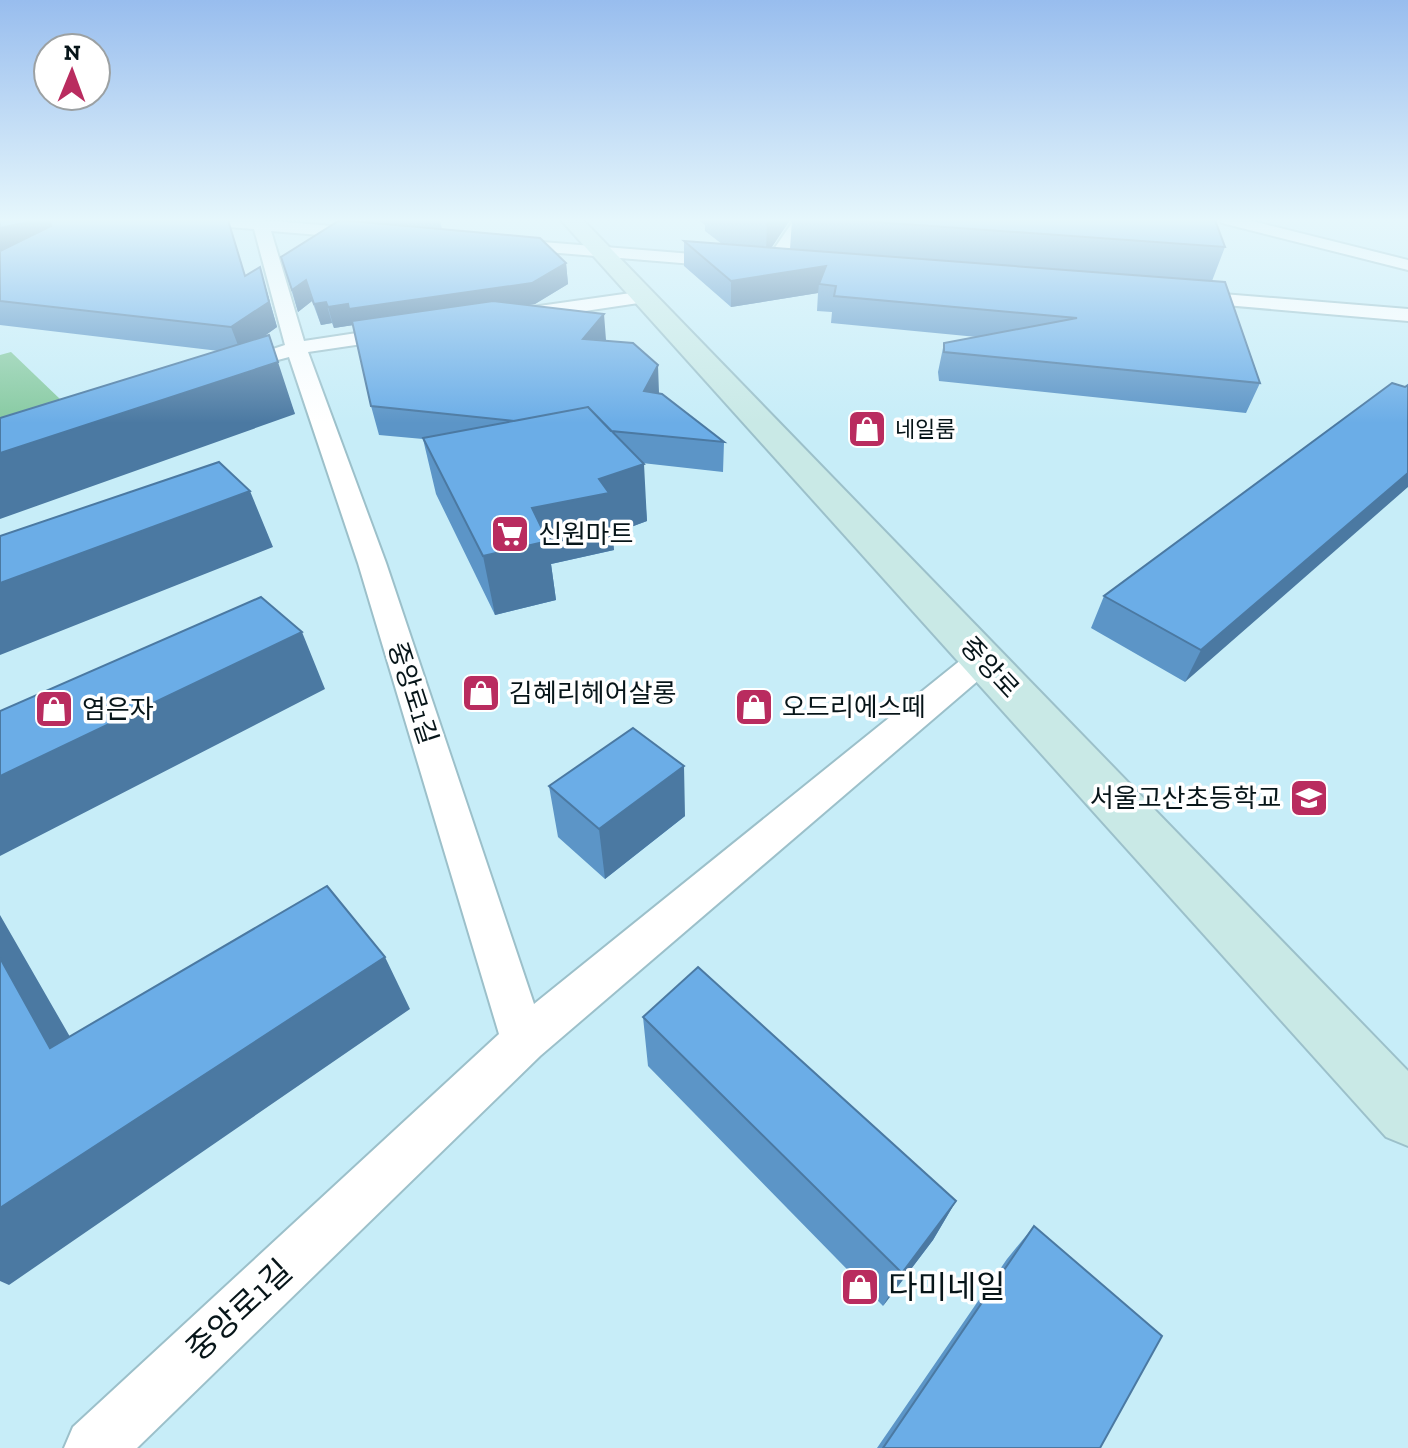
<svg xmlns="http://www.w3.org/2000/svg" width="1408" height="1448" font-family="'Zilla Slab','Noto Sans KR',serif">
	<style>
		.green { fill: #87caa1 }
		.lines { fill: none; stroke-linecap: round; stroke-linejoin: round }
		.minor-casing { stroke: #9cc0ca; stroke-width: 4 }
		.secondary-casing { stroke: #9cc0ca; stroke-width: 4 }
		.minor { fill: #fff; fill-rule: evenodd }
		.secondary { fill: #c9e9e6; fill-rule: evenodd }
		.wall { fill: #5c95c7 }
		.shaded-wall { fill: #4b79a2 }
		.building { fill: #6bade7; stroke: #4b79a2; stroke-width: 2 }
		.labels { text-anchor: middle; stroke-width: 7; stroke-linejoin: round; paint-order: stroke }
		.far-poi-label { font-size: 22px; fill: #071519; stroke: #fff; text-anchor: start }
		.poi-label { font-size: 26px; fill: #071519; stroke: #fff; text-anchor: start }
		.street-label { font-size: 26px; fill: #071519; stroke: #fff }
		.near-poi-label { font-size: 32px; fill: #071519; stroke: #fff; text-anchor: start }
		.near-street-label { font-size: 32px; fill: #071519; stroke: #fff }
	</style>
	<rect width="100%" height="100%" fill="#c7edf8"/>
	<!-- green -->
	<path class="green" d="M11,352L61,400L0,419V355Z"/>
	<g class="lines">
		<!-- minor casing -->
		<g class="minor-casing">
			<path id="minor" d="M196,220H262L367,229L375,234L367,239L271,231L304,341L403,326L413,332L403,338L308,352L386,563L534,1004L972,651L983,648L994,651L999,659L994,667L540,1056L137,1448H64L73,1427L499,1034L358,563L289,357L274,361L264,355L267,351L285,345L254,229L204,225Z
				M794,220H810L778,269H766L763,265Z
				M1220,220H1248L1408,260V270L1222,223Z
				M504,239L730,257L739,262L730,267L498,248L495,244Z
				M645,291L654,297L652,301L518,321L508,315L518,309Z
				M1186,291L1408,309V321L1179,301L1177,297L1179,293Z"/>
		</g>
		<!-- secondary casing -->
		<g class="secondary-casing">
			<path id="secondary" d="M561,220H583L1408,1071V1146L1386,1137Z"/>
		</g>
		<!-- minor -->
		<use href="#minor" class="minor"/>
		<!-- secondary -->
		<use href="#secondary" class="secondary"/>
	</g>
	<!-- wall -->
	<path class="wall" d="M0,220L245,276L260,267L277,327L263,337L295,414L219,351L0,325Z
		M365,220H440L442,229L566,263L568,284L535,304L528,305L606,340L658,393L724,442L723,472L642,463L647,521L612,534L614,550L551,564L556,600L495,615L436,494L423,439L379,435L371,406L353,325L334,328L332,323L321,325L312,301L298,312L281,257L366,222Z
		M698,220H790L771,247L790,249L792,220H1215L1225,247L1212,281L1260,383L1246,413L939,381L938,372L944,343L977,337L831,323L832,312L817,311L818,293L731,307L684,266V241L722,244L705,231V225Z
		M1392,383L1185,682L1091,628L1104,596Z
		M549,786L685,816L605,879L558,837Z
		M643,1017L956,1201L933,1240L883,1306L648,1066Z
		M1034,1226L1100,1448H877L1007,1259Z"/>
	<!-- shaded-wall -->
	<path class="shaded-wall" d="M37,220H49L58,240L0,254V228Z
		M767,220H790L766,256Z
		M566,263L568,284L535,304L355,330L354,325L334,328L328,307Z
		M826,266L819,284L818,293L731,307V281Z
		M260,267L277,327L241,353L231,327Z
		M306,280L312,301L298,312L292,290Z
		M326,302L332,323L321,325L314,304Z
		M604,314L606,340L583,339Z
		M278,362L295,414L0,519V453Z
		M658,365L659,393L645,419L644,391Z
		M644,464L647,521L612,534L614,550L551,564L556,600L495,615L483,556L532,508L599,479Z
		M1408,473V487L1185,682L1201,650Z
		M250,491L273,547L0,655V583Z
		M302,632L325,689L0,856V776Z
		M684,766L685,816L605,879L599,829Z
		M0,915L104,1096L50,1048L0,958Z
		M385,957L410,1009L9,1285L0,1281V1208Z
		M956,1201L933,1240L883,1306L902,1273Z"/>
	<!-- building -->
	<path class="building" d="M0,220H37L0,228Z
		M49,220H228L245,276L260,267L269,302L231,327L0,301V251L51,226Z
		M340,220L540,238L566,263L532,283L349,309L348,304L328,307L326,302L314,304L306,280L292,290L281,257Z
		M848,220H1215L1225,247Z
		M684,241L1225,282L1260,383L944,352V343L1077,318L834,296L836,286L819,284L826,266L731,281Z
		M493,301L604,314L583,339L633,343L658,365L644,391L662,394L724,442L611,431L588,407L514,421L371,406L352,321Z
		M269,335L278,362L0,453V418Z
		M1392,383L1405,387L1408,385V473L1201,650L1104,596Z
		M588,407L644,464L599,479L609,493L532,508L548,541L483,556L423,438Z
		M219,462L250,491L0,583V536Z
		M261,597L302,632L0,776V711Z
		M633,728L684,766L599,829L549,786Z
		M327,886L385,957L0,1208V958L50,1048Z
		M698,967L956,1201L902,1273L643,1017Z
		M1034,1226L1162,1336L1100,1448H883Z"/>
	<!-- sky -->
	<linearGradient id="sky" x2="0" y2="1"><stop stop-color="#98bdee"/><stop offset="0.52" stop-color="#e6f7fc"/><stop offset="1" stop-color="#e6f7fc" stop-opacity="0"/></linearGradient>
	<rect width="1408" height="423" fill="url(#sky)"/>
	<!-- icons -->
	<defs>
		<g id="shop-square" transform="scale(2)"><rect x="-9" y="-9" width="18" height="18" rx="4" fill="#b92c5f" stroke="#fff"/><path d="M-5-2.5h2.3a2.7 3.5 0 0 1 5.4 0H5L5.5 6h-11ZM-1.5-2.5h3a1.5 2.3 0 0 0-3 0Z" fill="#fff"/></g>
		<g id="supermarket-square" transform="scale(2)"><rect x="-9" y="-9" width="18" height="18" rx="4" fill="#b92c5f" stroke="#fff"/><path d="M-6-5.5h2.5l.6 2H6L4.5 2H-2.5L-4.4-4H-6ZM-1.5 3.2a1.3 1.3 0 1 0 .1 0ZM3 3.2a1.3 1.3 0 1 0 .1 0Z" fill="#fff"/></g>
		<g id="school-square" transform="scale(2)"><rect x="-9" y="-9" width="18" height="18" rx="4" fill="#b92c5f" stroke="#fff"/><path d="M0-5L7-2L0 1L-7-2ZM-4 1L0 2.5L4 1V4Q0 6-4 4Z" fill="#fff"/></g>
	</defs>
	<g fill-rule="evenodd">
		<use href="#shop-square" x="867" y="429"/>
		<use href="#supermarket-square" x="510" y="534"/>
		<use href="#shop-square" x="481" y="693"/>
		<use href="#shop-square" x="754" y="707"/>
		<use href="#shop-square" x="54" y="709"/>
		<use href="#school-square" x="1309" y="798"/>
		<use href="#shop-square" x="860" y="1287"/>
	</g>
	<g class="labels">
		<!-- far-poi labels -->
		<g class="far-poi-label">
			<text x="895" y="437">네일룸</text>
		</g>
		<!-- poi labels -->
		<g class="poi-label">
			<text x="538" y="543">신원마트</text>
			<text x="509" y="702">김혜리헤어살롱</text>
			<text x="782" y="716">오드리에스떼</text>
			<text x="82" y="718">염은자</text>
			<text x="1281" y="807" text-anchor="end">서울고산초등학교</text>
		</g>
		<!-- street labels -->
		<g class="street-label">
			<text transform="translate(990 667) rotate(47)" y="9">중앙로</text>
			<text transform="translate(413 693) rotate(72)" y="9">중앙로1길</text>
		</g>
		<!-- near-poi labels -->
		<g class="near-poi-label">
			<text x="888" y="1298">다미네일</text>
		</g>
		<!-- near-street labels -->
		<g class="near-street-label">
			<text transform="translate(239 1310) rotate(-43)" y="11">중앙로1길</text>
		</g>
	</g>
	<!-- north arrow -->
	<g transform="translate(72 72) rotate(1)"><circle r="38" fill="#ffffff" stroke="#9ca1a3" stroke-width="2"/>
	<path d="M0-6L14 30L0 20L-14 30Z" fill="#b92c5f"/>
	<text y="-12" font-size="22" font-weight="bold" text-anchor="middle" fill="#071519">N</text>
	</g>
</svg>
